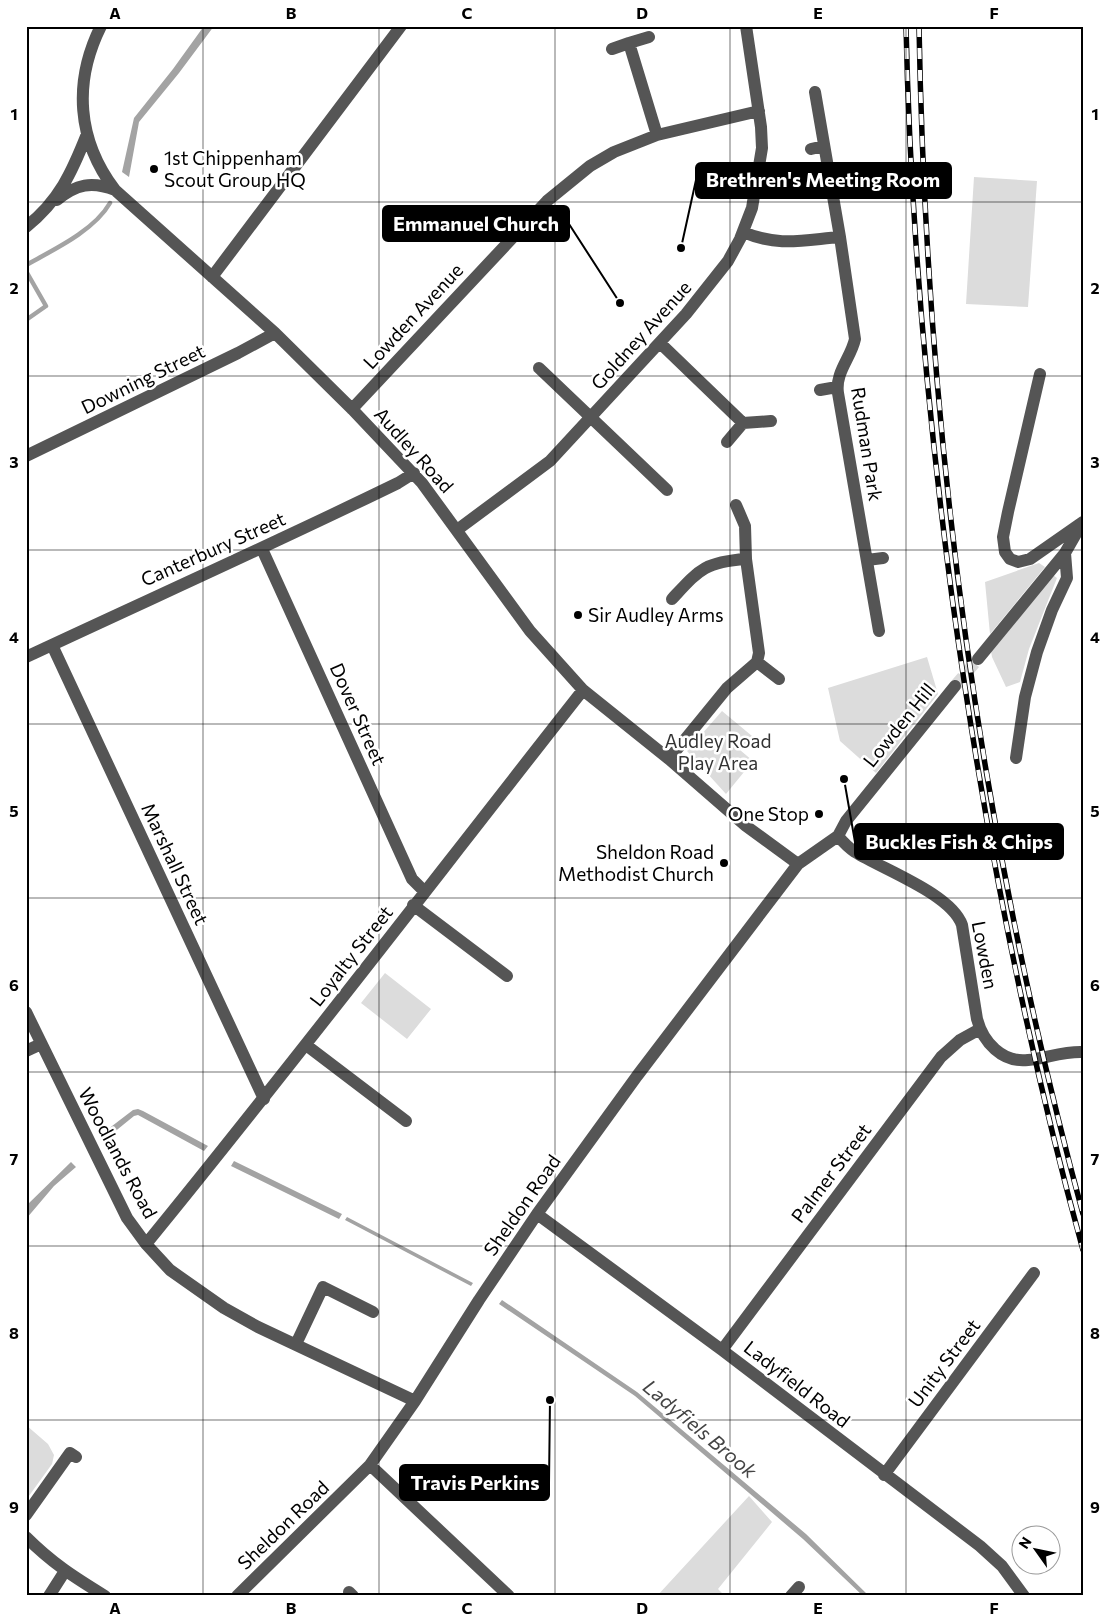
<svg xmlns="http://www.w3.org/2000/svg" width="1109" height="1622" font-family="Commissioner,sans-serif">
	<style>
		.green { fill: #dcdcdc }
		.water { fill: #a3a3a3 }
		.lines { fill: none; stroke-linecap: round; stroke-linejoin: round }
		.stream { stroke: #a3a3a3; stroke-width: 4.5 }
		.minor-tunnel { stroke: #d9d9d9; stroke-width: 12; stroke-dasharray: 12 6; stroke-linecap: butt }
		.minor { stroke: #555; stroke-width: 12 }
		.rail-casing { stroke: #000; stroke-width: 5.5 }
		.rail { stroke: #fff; stroke-width: 4; stroke-dasharray: 11; stroke-linecap: butt }
		.grid { fill: none; stroke: #000; stroke-width: 1; stroke-opacity: 0.55 }
		.poi-dot { fill: #000; stroke: #fff; stroke-width: 2 }
		.labels { text-anchor: middle; stroke-width: 5; stroke-linejoin: round; paint-order: stroke }
		.poi-label { font-size: 19px; fill: #000; stroke: #fff; text-anchor: start }
		.street-label { font-size: 19px; fill: #000; stroke: #fff }
		.park-label { font-size: 19px; fill: #333; stroke: #fff }
		.water-label { font-size: 20px; font-style: italic; fill: #444; stroke: #fff }
		.leader { fill: none; stroke: #000; stroke-width: 2 }
		.callout-dot { fill: #000; stroke: #fff; stroke-width: 2 }
		.callout { fill: #000; stroke: #000; stroke-width: 2 }
		.callout-label { font-size: 20px; text-anchor: middle; font-weight: bold; fill: #fff }
		.neatline { fill: none; stroke: #000; stroke-width: 2 }
		.grid-label { font-size: 16px; text-anchor: middle; font-weight: bold; fill: #000 }
	</style>
	<rect width="100%" height="100%" fill="#fff"/>
	<!-- green -->
	<path class="green" d="M974,177L1037,181L1028,307L966,304Z
		M1039,563L1045,567L990,634L985,582Z
		M1053,575L1057,578L1029,649L1020,682L1006,687L992,657L991,651Z
		M927,657L938,694L876,773L840,741L828,688Z
		M722,711L752,736L740,750L753,761L726,794L687,751Z
		M385,973L431,1009L407,1039L361,1003Z
		M26,1425L48,1444L54,1455L52,1464L26,1500Z
		M749,1496L772,1522L718,1589L725,1596H657Z"/>
	<!-- water -->
	<path class="water" d="M204,26H214L179,73L139,122L129,177L122,172L134,118L173,69Z
		M138,1109L143,1111L208,1146L204,1151L138,1115L134,1116L102,1142L99,1136L133,1110Z
		M234,1161L342,1214L339,1219L231,1166Z
		M71,1162L76,1167L54,1186L26,1219V1206Z
		M347,1217L473,1283L471,1286L345,1220Z
		M502,1300L637,1392L806,1534L869,1596H863L803,1539L635,1396L499,1304Z"/>
	<g class="lines">
		<!-- stream -->
		<path class="stream" d="M26,265C53,250 94,231 110,203
			M26,271L46,306L26,320"/>
		<!-- minor-tunnel -->
		<path class="minor-tunnel" d="M955,686L978,659"/>
		<!-- minor -->
		<path class="minor" d="M101,26C73,82 77,140 115,190L275,333L352,409L422,483L530,631L583,690L669,759L746,826L798,864
			M649,37L629,43L657,135
			M612,49L629,43
			M815,92L840,237
			M811,149L824,146
			M57,200C76,184 92,181 115,190
			M26,227C59,201 72,172 87,134
			M743,232C778,247 803,240 840,237L855,339C851,358 835,372 838,393L879,631
			M212,277L401,26
			M660,343L743,423
			M539,368L667,490
			M1040,374L1008,512L1003,537L1005,552L1010,559L1018,562L1030,559L1083,522
			M820,390L837,387
			M352,409L547,201L590,166L614,152L657,135L759,111
			M727,442L743,423L771,421
			M26,456L238,353L275,333
			M736,505L745,526L746,559
			M457,530L550,461L686,314L728,261L740,239L752,208L762,148L761,127L746,26
			M262,549L412,879L424,891
			M867,560L883,558
			M52,645L264,1099
			M26,657C150,599 275,543 398,483L414,473
			M978,659L1065,553L1081,525
			M757,662L779,679
			M1016,758L1025,697L1037,652L1052,610L1067,578L1065,553
			M669,759L727,688L757,662L759,653L746,559C704,562 699,570 672,599
			M838,836C843,842 849,848 855,852C884,870 951,894 962,925L977,1019C983,1042 1002,1063 1028,1060C1046,1058 1065,1051 1083,1052
			M413,905L507,976
			M26,1012L127,1218L146,1244L170,1270L224,1308L258,1327L415,1401
			M306,1045L406,1121
			M26,1051L41,1044
			M537,1214L722,1350L980,1546L1002,1566L1024,1596
			M146,1244C295,1062 438,874 583,690
			M296,1344L323,1287L373,1312
			M722,1350L941,1057L960,1040L980,1029
			M370,1465L509,1596
			M884,1475L1034,1273
			M26,1515L70,1453L76,1457
			M26,1537C52,1563 74,1577 105,1596
			M349,1592L353,1596
			M49,1596L65,1571
			M237,1596L370,1465L415,1401L479,1300L537,1214L637,1076L798,864L838,836L846,821L955,686
			M791,1596L799,1587"/>
		<!-- rail casing -->
		<g class="rail-casing">
			<path id="rail" d="M906,26C910,217 927,408 952,597C982,817 1024,1036 1083,1250
				M919,26C926,426 978,828 1083,1214"/>
		</g>
		<!-- rail -->
		<use href="#rail" class="rail"/>
	</g>
	<!-- grid -->
	<path class="grid" d="M203,26V1596M379,26V1596M555,26V1596M730,26V1596M906,26V1596M26,202H1083M26,376H1083M26,550H1083M26,724H1083M26,898H1083M26,1072H1083M26,1246H1083M26,1420H1083"/>
	<!-- markers -->
	<g class="poi-dot">
		<circle cx="154" cy="169" r="5"/>
		<circle cx="578" cy="615" r="5"/>
		<circle cx="819" cy="814" r="5"/>
		<circle cx="724" cy="863" r="5"/>
	</g>
	<g class="labels">
		<!-- poi labels -->
		<g class="poi-label">
			<text x="164" y="165">1st Chippenham<tspan x="164" dy="22">Scout Group HQ</tspan></text>
			<text x="588" y="622">Sir Audley Arms</text>
			<text x="809" y="821" text-anchor="end">One Stop</text>
			<text x="714" y="859" text-anchor="end">Sheldon Road<tspan x="714" dy="22">Methodist Church</tspan></text>
		</g>
		<!-- street labels -->
		<g class="street-label">
			<text transform="translate(413 316) rotate(-47)" y="7">Lowden Avenue</text>
			<text transform="translate(641 335) rotate(-48)" y="7">Goldney Avenue</text>
			<text transform="translate(143 379) rotate(-26)" y="7">Downing Street</text>
			<text transform="translate(867 444) rotate(81)" y="7">Rudman Park</text>
			<text transform="translate(414 450) rotate(48)" y="7">Audley Road</text>
			<text transform="translate(213 549) rotate(-24)" y="7">Canterbury Street</text>
			<text transform="translate(358 714) rotate(66)" y="7">Dover Street</text>
			<text transform="translate(899 725) rotate(-51)" y="7">Lowden Hill</text>
			<text transform="translate(175 864) rotate(65)" y="7">Marshall Street</text>
			<text transform="translate(985 955) rotate(79)" y="7">Lowden</text>
			<text transform="translate(351 956) rotate(-52)" y="7">Loyalty Street</text>
			<text transform="translate(118 1153) rotate(62)" y="7">Woodlands Road</text>
			<text transform="translate(831 1173) rotate(-53)" y="7">Palmer Street</text>
			<text transform="translate(522 1205) rotate(-55)" y="7">Sheldon Road</text>
			<text transform="translate(944 1363) rotate(-53)" y="7">Unity Street</text>
			<text transform="translate(797 1384) rotate(38)" y="7">Ladyfield Road</text>
			<text transform="translate(283 1525) rotate(-44)" y="7">Sheldon Road</text>
		</g>
		<!-- park labels -->
		<g class="park-label">
			<text x="718" y="748">Audley Road<tspan x="718" dy="22">Play Area</tspan></text>
		</g>
		<!-- water labels -->
		<g class="water-label">
			<text transform="translate(700 1429) rotate(40)" y="7">Ladyfiels Brook</text>
		</g>
	</g>
	<!-- callouts -->
	<path class="leader" d="M681 248L696 180M620 303L569 224M844 779L855 842M550 1400L549 1483"/>
	<g class="callout-dot">
		<circle cx="681" cy="248" r="5"/>
		<circle cx="620" cy="303" r="5"/>
		<circle cx="844" cy="779" r="5"/>
		<circle cx="550" cy="1400" r="5"/>
	</g>
	<g class="callout">
		<rect x="696" y="163" width="255" height="35" rx="5"/>
		<rect x="383" y="206" width="186" height="35" rx="5"/>
		<rect x="855" y="824" width="208" height="35" rx="5"/>
		<rect x="400" y="1465" width="149" height="35" rx="5"/>
	</g>
	<g class="callout-label">
		<text x="823" y="187">Brethren's Meeting Room</text>
		<text x="476" y="231">Emmanuel Church</text>
		<text x="959" y="849">Buckles Fish &amp; Chips</text>
		<text x="475" y="1490">Travis Perkins</text>
	</g>
	<!-- border -->
	<rect width="1109" height="1622" fill="none" stroke="#ffffff" stroke-width="55"/>
	<!-- north arrow -->
	<g transform="translate(1036 1550) rotate(303)"><circle r="24" fill="#ffffff" stroke="#999999"/>
	<path d="M0-4L9 19L0 12L-9 19Z" fill="#000000"/>
	<text y="-8" font-size="14" font-weight="bold" text-anchor="middle" fill="#000000">N</text>
	</g>
	<rect x="28" y="28" width="1054" height="1566" class="neatline"/>
	<g class="grid-label">
		<text x="115" y="19">A</text>
		<text x="291" y="19">B</text>
		<text x="467" y="19">C</text>
		<text x="642" y="19">D</text>
		<text x="818" y="19">E</text>
		<text x="994" y="19">F</text>
		<text x="14" y="120">1</text>
		<text x="1095" y="120">1</text>
		<text x="14" y="294">2</text>
		<text x="1095" y="294">2</text>
		<text x="14" y="468">3</text>
		<text x="1095" y="468">3</text>
		<text x="14" y="643">4</text>
		<text x="1095" y="643">4</text>
		<text x="14" y="817">5</text>
		<text x="1095" y="817">5</text>
		<text x="14" y="991">6</text>
		<text x="1095" y="991">6</text>
		<text x="14" y="1165">7</text>
		<text x="1095" y="1165">7</text>
		<text x="14" y="1339">8</text>
		<text x="1095" y="1339">8</text>
		<text x="14" y="1513">9</text>
		<text x="1095" y="1513">9</text>
		<text x="115" y="1614">A</text>
		<text x="291" y="1614">B</text>
		<text x="467" y="1614">C</text>
		<text x="642" y="1614">D</text>
		<text x="818" y="1614">E</text>
		<text x="994" y="1614">F</text>
	</g>
</svg>
